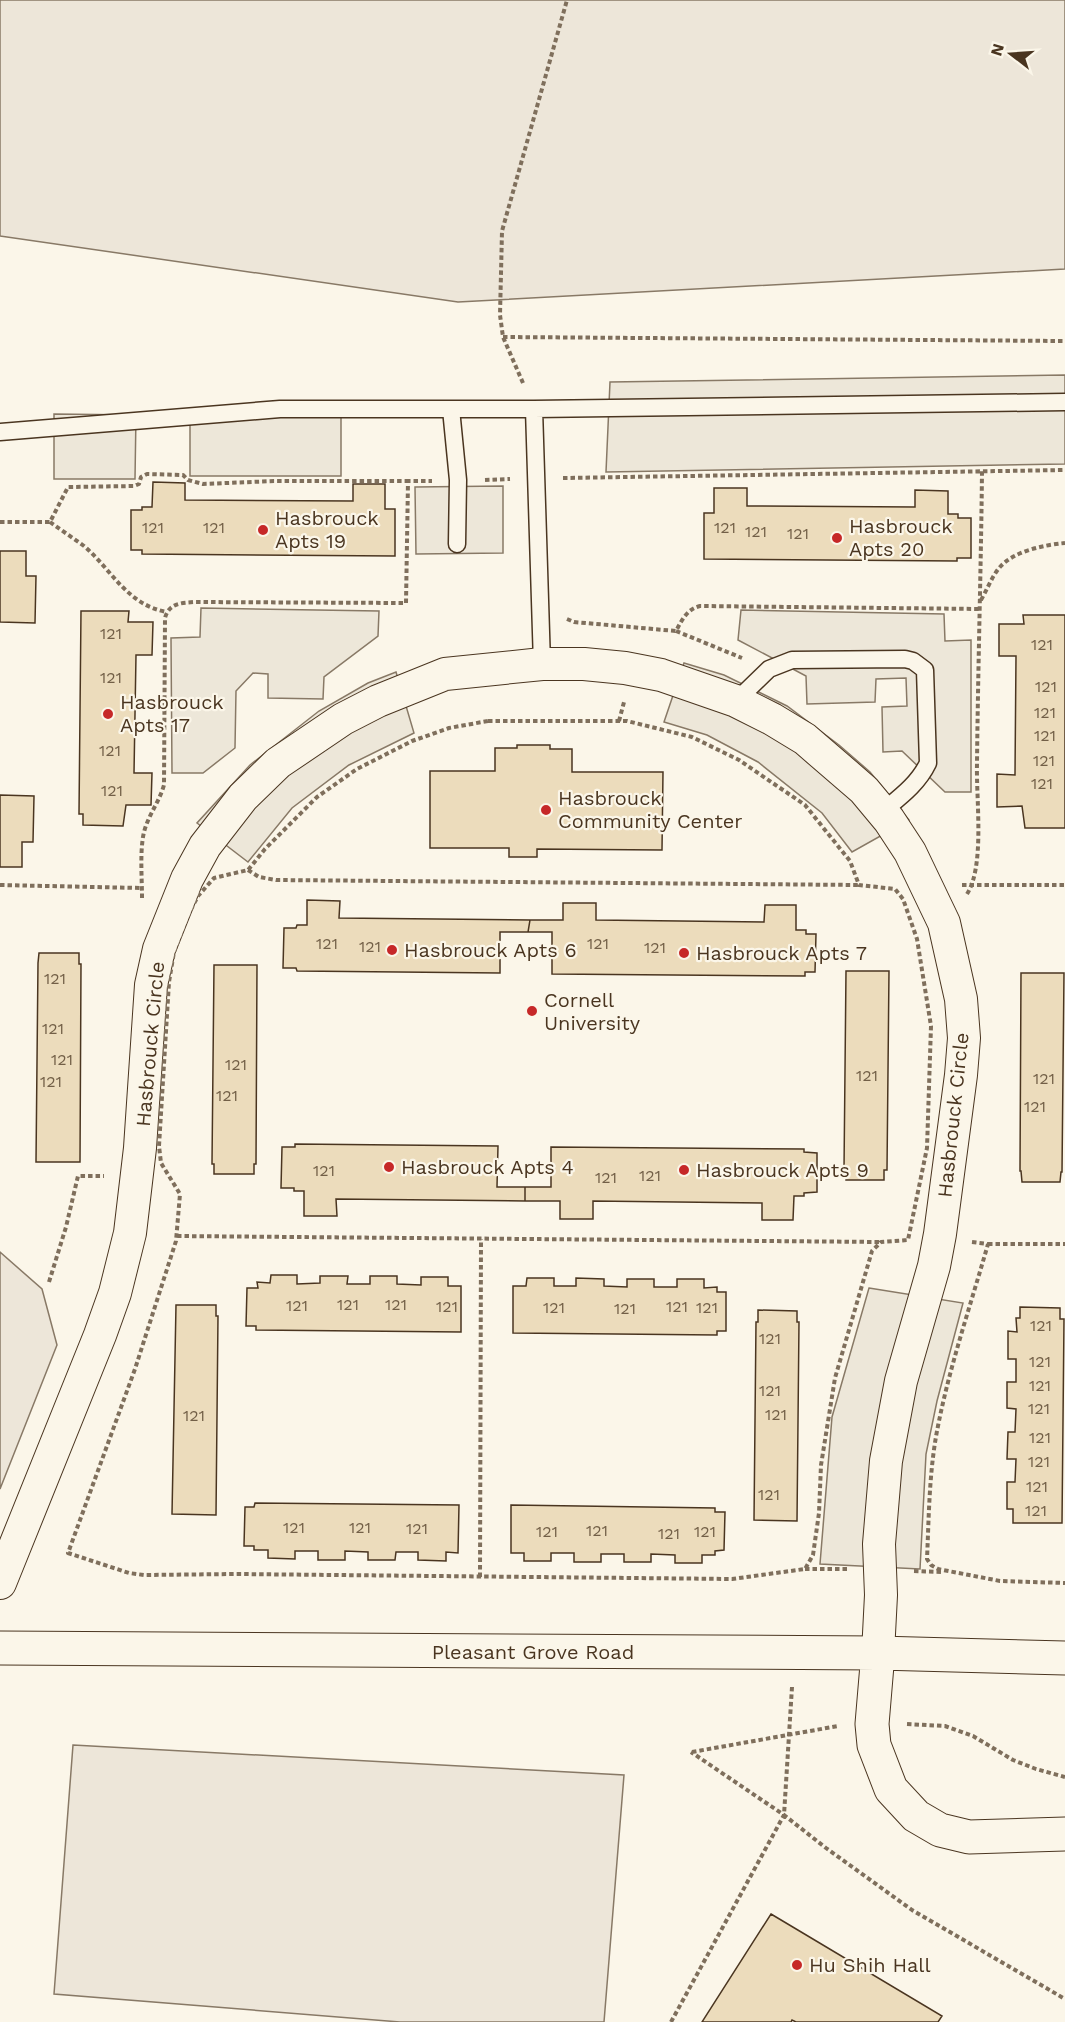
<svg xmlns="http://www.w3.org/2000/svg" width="1065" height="2022" font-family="'Work Sans',sans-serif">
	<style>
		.green { fill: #ede6d9; stroke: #887966; stroke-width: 1.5 }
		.parking { fill: #ede7d9; stroke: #887966; stroke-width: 1.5 }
		.building { fill: #ecdcbc; stroke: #4a3520; stroke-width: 1.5 }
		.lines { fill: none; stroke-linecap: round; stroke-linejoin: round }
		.lane-casing { stroke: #4a3520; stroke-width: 19 }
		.street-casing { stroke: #4a3520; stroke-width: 34 }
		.secondary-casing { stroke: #4a3520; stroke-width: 35 }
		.path { stroke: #7f6f5c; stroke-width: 4; stroke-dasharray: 4.5 3; stroke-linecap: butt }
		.lane { stroke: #fbf6e9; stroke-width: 16 }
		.street { stroke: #fbf6e9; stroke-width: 32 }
		.secondary { stroke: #fbf6e9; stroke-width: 33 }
		.poi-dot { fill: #c62828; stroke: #fbf6e9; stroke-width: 2 }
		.labels { text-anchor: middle; stroke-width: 4.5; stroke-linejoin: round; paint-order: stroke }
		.number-label { font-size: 16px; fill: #725f47 }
		.poi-label { font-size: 20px; fill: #4a3520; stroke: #fbf6e9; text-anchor: start }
		.street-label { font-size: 20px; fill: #4a3520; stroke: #fbf6e9 }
	</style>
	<rect width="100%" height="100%" fill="#fbf6e9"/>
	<!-- green -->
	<path class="green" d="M0,0H1065V269L458,302L0,236Z
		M0,1252L42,1289L57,1345L0,1489Z
		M73,1745L624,1775L604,2022H400L54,1994Z"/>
	<!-- parking -->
	<path class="parking" d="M1065,375V464L606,472L610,382Z
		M190,408H341V476H190Z
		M54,414L136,415L135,479H54Z
		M503,486V553L416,554L415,487Z
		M201,608L379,611L378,636L324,677L323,699L268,698V674L253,673L236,691L235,748L203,773H172L171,638L200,637Z
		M741,610L944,614L945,641L971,640V792H945L902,751L883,752L882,707L907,706L906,678L876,679L875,702L807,704L806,676L738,640Z
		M684,663L724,675L787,706L839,745L870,772L909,820L852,852L822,813L758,762L707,735L664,722Z
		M396,672L414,733L349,765L292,808L248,862L197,823L250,765L319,711L368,683Z
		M869,1288L963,1303L937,1401L926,1454L920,1569L820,1564L832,1417Z"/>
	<!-- building -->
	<path class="building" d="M153,482L185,483V500L353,501V484H385V509H395V556L142,554V550H131V510H142V507H152Z
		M714,488H747V506L915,507V490L948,491V514H958V518H971V558H957V561L704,559V513H714Z
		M0,551H26V576H36L35,623L0,622Z
		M81,611H129L128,622H153L152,655H136L134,773H152L151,805H126L123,826L83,825V814H79Z
		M1023,615H1065V828H1025L1022,806L997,807V774L1015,775L1016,656H999V624H1024Z
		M517,745H550V749H572V772H663L662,850L537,849V857H509V848H430V771H495V748H517Z
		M0,795L34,796L33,842H22V867H0Z
		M307,900L340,901L339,918L530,920L528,932H500V973L297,971L296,968H283L284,928H296L297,925H307Z
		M563,903H596V920L764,922L765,905H796V930H806V934H816L815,972H805V976L552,974V932H528L530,920H563Z
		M39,953H79V964H81L80,1162H36L38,963Z
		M214,965H257L256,1164H254V1174H214V1164H212Z
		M846,971H889L887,1170H884V1180H846V1169L844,1170Z
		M1021,973H1064L1062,1172H1061L1060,1182H1022L1021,1171H1020Z
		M295,1144L498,1146L497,1187H525V1201L336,1199L337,1216H304V1191H294V1188H281L282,1147H295Z
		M551,1147L804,1149V1152L817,1153V1192L804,1193V1196H794L793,1220H762V1203L593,1201V1219H560V1201H525V1187H551Z
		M271,1275H297V1284L320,1283V1276H348L347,1284H370V1276H397V1284L421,1285V1277H448V1286H461V1332L256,1330V1326H246L247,1288H258L257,1282L270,1283Z
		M527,1278H554V1286H576V1278L604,1279V1286L627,1287V1279H654V1287H677V1279H704V1288L717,1287V1292H726V1331H717V1335L513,1333V1286H526Z
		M176,1305H216V1316H218L216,1515L172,1514Z
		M1020,1307L1060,1308V1319H1064L1062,1523H1013V1509H1007V1482H1015L1016,1459H1007L1008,1432H1015L1016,1409L1007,1408V1382H1016V1359H1008V1331L1017,1332L1016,1318H1020Z
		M758,1310L797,1311V1322H799L797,1521L754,1520L756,1322H758Z
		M255,1503L459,1505L458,1553L446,1552V1561L418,1560V1552H396L395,1560H368V1552L345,1551V1560H318V1551H295V1559L268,1558V1550H254V1546H244L245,1507H254Z
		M511,1505L715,1508V1512H725L724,1550L715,1551V1555H702V1563H675V1555L651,1554V1562H624V1554H601V1562H574V1553H551V1561H524V1553H511Z
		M771,1914L942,2016L938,2022H796L792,2020L791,2022H702Z"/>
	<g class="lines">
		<!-- lane casing -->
		<g class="lane-casing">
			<path id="lane" d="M451,409L458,480L457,544
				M0,432L280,409H534
				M542,664L534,409L1065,402
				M736,701L769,669L792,660L905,659L913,661L925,670L928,763C918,784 900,797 882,812"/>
		</g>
		<!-- street casing -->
		<g class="street-casing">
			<path id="street" d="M0,1583L100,1335L115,1293L130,1233L140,1148L151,985L159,949L187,879L205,846L243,797L278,763L343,719L378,701L445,674L542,664H584L625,668L661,675L736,701L772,719L805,739L864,790L889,820L910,852L944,923L961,999L964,1038L961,1075L940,1234L934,1266L901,1381L886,1461L879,1544L881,1595L878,1653"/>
		</g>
		<!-- secondary casing -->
		<g class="secondary-casing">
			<path id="secondary" d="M0,1648L878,1653L1065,1658
				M878,1653L872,1724L874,1745L891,1789L916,1816L940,1830L969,1837L1065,1834"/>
		</g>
		<!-- path -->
		<path class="path" d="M503,337L1065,341
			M523,383L503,337L500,315L502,231L567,0
			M563,478L1065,470
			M485,480L510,479
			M0,522H50L68,487L134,486L139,484L141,477L147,474L183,475L188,480L203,484L274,481H408
			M50,522C61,530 73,538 84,546C112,570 127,605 167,612
			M981,600C987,590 992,576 1000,567C1014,551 1044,545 1065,543
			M567,619L574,622L676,631C682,620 687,609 700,606L981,609
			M676,631L742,658
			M488,721H627L692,737L739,760L805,805L850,861L859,885L895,889L903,899L917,939L931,1026L927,1148L908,1240L881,1242L872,1251L835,1378L821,1465L819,1513L813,1555L805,1569L732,1579L237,1574L144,1575L129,1573L68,1553L135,1369L176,1241L180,1194L161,1163L159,1146L169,982L174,952L187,917L198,896L214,878L248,870L265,849L317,797L357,769L412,741L449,728Z
			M619,721L624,702
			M248,870L259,877L276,880L859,885
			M0,885L142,888
			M962,885H1065
			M967,894C985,866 976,799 977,764C978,666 981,569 982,471
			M142,898C142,878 140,856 143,837C146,818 159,803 164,785L165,618C169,603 181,603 194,602L406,603L408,481H432
			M177,1236L881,1242
			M972,1242L988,1244C971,1304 950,1365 938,1426C929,1470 929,1515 927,1559L931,1565L938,1569L1000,1581L1065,1583
			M988,1244H1065
			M49,1282L66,1227L78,1176H104
			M805,1569H847
			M914,1571L943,1572
			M480,1577L481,1239
			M792,1687L784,1815L826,1848L912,1910L1065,1999
			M907,1724L945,1726L973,1736L1013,1760L1036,1769L1065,1777
			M692,1752L838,1726
			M671,2022L784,1815L691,1752"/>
		<!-- lane -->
		<use href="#lane" class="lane"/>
		<!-- street -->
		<use href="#street" class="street"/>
		<!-- secondary -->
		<use href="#secondary" class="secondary"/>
	</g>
	<!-- markers -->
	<g class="poi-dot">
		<circle cx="263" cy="530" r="6"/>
		<circle cx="837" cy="538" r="6"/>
		<circle cx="108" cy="714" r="6"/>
		<circle cx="546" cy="810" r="6"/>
		<circle cx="392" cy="950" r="6"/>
		<circle cx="684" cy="953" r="6"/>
		<circle cx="532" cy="1011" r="6"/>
		<circle cx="389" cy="1167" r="6"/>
		<circle cx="684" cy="1170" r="6"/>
		<circle cx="797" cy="1965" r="6"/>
	</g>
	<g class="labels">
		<!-- number labels -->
		<g class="number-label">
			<text x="153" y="533">121</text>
			<text x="214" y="533">121</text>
			<text x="725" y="533">121</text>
			<text x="756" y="537">121</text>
			<text x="798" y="539">121</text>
			<text x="111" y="639">121</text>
			<text x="1042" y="650">121</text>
			<text x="111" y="683">121</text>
			<text x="1046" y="692">121</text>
			<text x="1045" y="718">121</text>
			<text x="1045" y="741">121</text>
			<text x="110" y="756">121</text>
			<text x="1044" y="766">121</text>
			<text x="1042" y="789">121</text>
			<text x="112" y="796">121</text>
			<text x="327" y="949">121</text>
			<text x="598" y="949">121</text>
			<text x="370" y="952">121</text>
			<text x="655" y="953">121</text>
			<text x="55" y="984">121</text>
			<text x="53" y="1034">121</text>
			<text x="62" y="1065">121</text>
			<text x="236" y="1070">121</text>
			<text x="867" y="1081">121</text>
			<text x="1044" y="1084">121</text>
			<text x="51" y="1087">121</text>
			<text x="227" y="1101">121</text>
			<text x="1035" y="1112">121</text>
			<text x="324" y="1176">121</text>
			<text x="650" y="1181">121</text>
			<text x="606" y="1183">121</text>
			<text x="348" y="1310">121</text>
			<text x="396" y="1310">121</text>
			<text x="297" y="1311">121</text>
			<text x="447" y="1312">121</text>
			<text x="677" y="1312">121</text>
			<text x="554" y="1313">121</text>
			<text x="707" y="1313">121</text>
			<text x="625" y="1314">121</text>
			<text x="1041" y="1331">121</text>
			<text x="770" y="1344">121</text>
			<text x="1040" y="1367">121</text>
			<text x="1040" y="1391">121</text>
			<text x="770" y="1396">121</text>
			<text x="1039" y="1414">121</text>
			<text x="776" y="1420">121</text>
			<text x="194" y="1421">121</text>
			<text x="1040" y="1443">121</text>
			<text x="1039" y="1467">121</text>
			<text x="1037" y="1492">121</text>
			<text x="769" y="1500">121</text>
			<text x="1036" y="1516">121</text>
			<text x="294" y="1533">121</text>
			<text x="360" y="1533">121</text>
			<text x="417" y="1534">121</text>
			<text x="597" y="1536">121</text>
			<text x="547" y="1537">121</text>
			<text x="705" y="1537">121</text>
			<text x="669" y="1539">121</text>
		</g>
		<!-- poi labels -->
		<g class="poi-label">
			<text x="275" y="525">Hasbrouck<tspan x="275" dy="23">Apts 19</tspan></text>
			<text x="849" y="533">Hasbrouck<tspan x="849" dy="23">Apts 20</tspan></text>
			<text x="120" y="709">Hasbrouck<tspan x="120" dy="23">Apts 17</tspan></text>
			<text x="558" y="805">Hasbrouck<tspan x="558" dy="23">Community Center</tspan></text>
			<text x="404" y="957">Hasbrouck Apts 6</text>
			<text x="696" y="960">Hasbrouck Apts 7</text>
			<text x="544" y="1007">Cornell<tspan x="544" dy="23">University</tspan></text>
			<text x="401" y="1174">Hasbrouck Apts 4</text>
			<text x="696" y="1177">Hasbrouck Apts 9</text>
			<text x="809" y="1972">Hu Shih Hall</text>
		</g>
		<!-- street labels -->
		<g class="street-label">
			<text transform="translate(150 1044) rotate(-85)" y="7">Hasbrouck Circle</text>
			<text transform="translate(953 1115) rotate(-84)" y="7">Hasbrouck Circle</text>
			<text x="533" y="1659">Pleasant Grove Road</text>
		</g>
	</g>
	<!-- north arrow -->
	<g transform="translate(1011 54) rotate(287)" stroke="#fbf6e9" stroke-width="4.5" paint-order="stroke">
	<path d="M0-4.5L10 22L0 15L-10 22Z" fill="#4a3520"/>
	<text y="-9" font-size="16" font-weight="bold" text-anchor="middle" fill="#4a3520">N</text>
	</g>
</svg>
